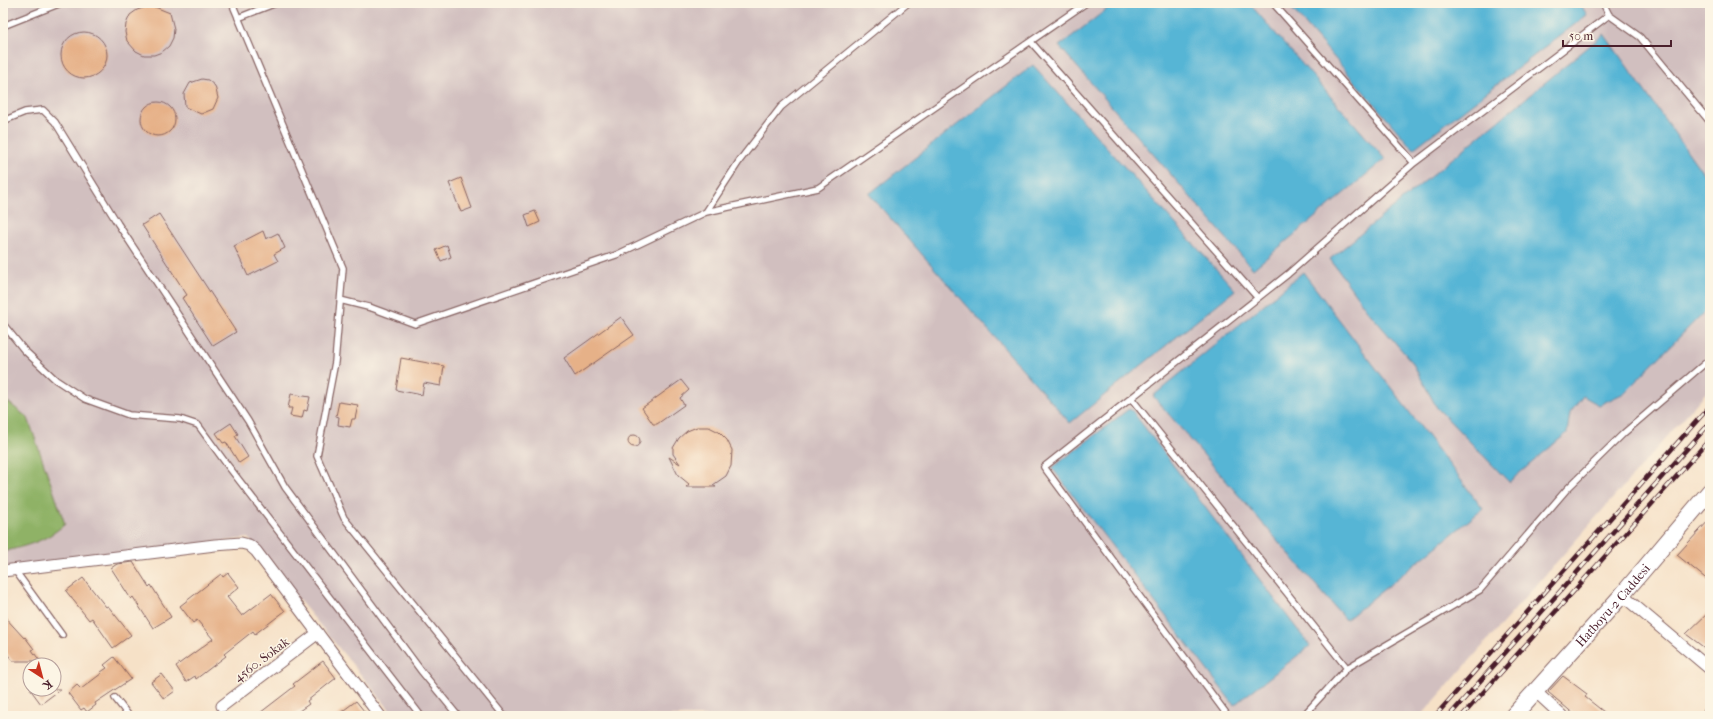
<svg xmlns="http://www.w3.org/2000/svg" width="1713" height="719" font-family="'IM FELL French Canon',serif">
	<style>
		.industrial { fill: #d1bfbf }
		.forest { fill: #8fb266; stroke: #6c6848 }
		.water { fill: #57b5d5; stroke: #506a80 }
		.building { fill: #e6b188 }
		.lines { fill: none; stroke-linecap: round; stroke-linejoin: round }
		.lane-casing { stroke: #866362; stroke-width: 8 }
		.street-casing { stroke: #866362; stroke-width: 13 }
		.secondary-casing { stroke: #866362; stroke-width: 18 }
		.lane { stroke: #fff; stroke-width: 5.5 }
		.street { stroke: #fff; stroke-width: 11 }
		.secondary { stroke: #fff; stroke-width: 16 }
		.rail-casing { stroke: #4a1f2b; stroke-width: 4.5 }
		.rail { stroke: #fcf5e5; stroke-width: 3; stroke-dasharray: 9; stroke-linecap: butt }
		.labels { text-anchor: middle; stroke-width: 3; stroke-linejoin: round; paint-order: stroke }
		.street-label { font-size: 13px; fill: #4a1f2b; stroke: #fcf5e5 }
	</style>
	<rect width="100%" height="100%" fill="#fcf5e5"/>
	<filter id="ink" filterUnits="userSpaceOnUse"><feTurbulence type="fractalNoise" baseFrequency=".025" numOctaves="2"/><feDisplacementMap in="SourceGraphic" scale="8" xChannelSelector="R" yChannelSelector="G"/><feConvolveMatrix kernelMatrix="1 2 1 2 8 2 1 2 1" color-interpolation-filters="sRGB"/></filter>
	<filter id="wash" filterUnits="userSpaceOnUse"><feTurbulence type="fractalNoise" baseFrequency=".012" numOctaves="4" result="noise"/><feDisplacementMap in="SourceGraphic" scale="16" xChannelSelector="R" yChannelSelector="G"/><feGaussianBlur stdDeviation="0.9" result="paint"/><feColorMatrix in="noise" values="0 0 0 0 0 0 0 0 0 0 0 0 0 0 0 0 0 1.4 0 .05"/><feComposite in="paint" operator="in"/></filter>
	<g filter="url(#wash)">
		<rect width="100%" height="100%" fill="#f6e1c7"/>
		<!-- industrial -->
		<path class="industrial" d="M3,3H1710V388L1421,716H395L248,538L3,570Z"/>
		<!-- forest -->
		<path class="forest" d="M3,398L28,418L65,524C45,542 28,545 3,552Z"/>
		<!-- water -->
		<path class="water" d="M1115,3H1249L1385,159L1253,269L1059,46Z
			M1287,3H1580L1587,15L1413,149Z
			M1604,34L1710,183V306L1624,393L1599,405L1583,396L1570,413L1567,433L1509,482L1437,408L1412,362L1366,309L1330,259Z
			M1033,65L1235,290L1070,423L869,194Z
			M1303,272L1483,509L1346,620L1153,396Z
			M1130,408L1310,646L1234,705L1052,468Z"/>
		<g id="blocks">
			<!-- building -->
			<path class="building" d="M146,7H155L170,13L174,29L173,38L169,46L162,52L154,55H144L136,51L127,41L125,32L126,24L130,15L137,10Z
				M61 55a23 23 0 1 1 46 0a23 23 0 1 1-46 0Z
				M202,79L208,80L215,86L218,98L213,109L201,114L185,107L184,94L190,83Z
				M141 119a17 17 0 1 1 34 0a17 17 0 1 1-34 0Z
				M461,178L472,208L461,212L449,183Z
				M535,211L540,222L529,227L525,215Z
				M159,214L236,332L213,346L182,298L187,295L142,225Z
				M263,231L266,239L278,233L285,248L274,254L278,261L248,276L234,246Z
				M447,245L451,257L441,261L436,250Z
				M621,317L634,335L575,376L564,358Z
				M401,358L444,366L441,386L424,383L422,395L396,390Z
				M681,380L689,390L680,398L684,405L657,424H653L642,408Z
				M291,394L310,397L307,411L304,410L302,418L290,416L292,408H288Z
				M339,402L358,405L355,419H352L350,427L338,425L339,417L336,416Z
				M231,423L238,434L235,436L248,457L239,463L226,442L223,443L216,433Z
				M697,427H709L719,432L727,440L732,450L731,466L726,476L713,485L716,487H686L689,484L678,475L669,457L680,464L673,454V448L679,438L687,431Z
				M628 441a6 6 0 1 1 12 0a6 6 0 1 1-12 0Z
				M1710,519V582L1677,555Z
				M133,562L149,587L151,585L171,617L153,628L133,597L131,599L111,568L117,564Z
				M228,573L239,587L227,597L242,616L271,594L285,611L255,634L253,631L224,654L226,656L196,679L195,676L186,682L176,666L213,639L197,620L193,623L180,606L221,574L223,577Z
				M83,578L106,607L108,606L131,635L113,648L92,618L89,620L66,591Z
				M1710,611V652L1686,634Z
				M3,615L24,638L25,637L34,649L32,650L40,661H13L3,649Z
				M114,657L131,679L95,703L96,705L87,712L84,708L81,710L68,693L77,685L81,689L102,673L101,672L107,668L104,665Z
				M323,661L336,678L307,701L309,704L292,716H256L295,686L293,684Z
				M162,674L175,691L164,699L151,682Z
				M1563,676L1587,694L1585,697L1609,716H1576L1548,692Z
				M30,689H61L41,704Z
				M356,701L368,716H336Z"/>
		</g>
	</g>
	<g filter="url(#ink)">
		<use href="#blocks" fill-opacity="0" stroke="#866362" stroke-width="1"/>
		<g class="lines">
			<!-- lane casing -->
			<g class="lane-casing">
				<path id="lane" d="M232,3L343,268L335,362L317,456L344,518L504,716
					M1273,3L1414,163
					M1603,3L1609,15L1640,37L1710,122
					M238,18L276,3
					M3,26L61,3
					M1031,42L1257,297
					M3,121L25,112L43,110L55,122L118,224L248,421L285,487L422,672L458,716
					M706,212L740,160L781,107L908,3
					M340,300L372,308L415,324L616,255L706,212L818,188L1086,3
					M3,324L24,350L56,380L85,399L129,415L180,419L198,425L225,462L421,716
					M1131,398L1347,668L1303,716
					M14,569L62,635
					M1347,668L1480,590L1567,489L1624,433L1710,359
					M115,698L129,716
					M1228,716L1044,467L1288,274L1414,163L1609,15"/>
			</g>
			<!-- street casing -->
			<g class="street-casing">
				<path id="street" d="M3,571L215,545L241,543L249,545L256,551L380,716
					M1622,595L1710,669
					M1535,691L1562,716
					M222,706L318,633
					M1707,716L1710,712"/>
			</g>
			<!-- secondary casing -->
			<g class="secondary-casing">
				<g id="secondary">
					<path id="s1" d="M1513,716L1622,595L1710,491"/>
				</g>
			</g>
			<!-- lane -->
			<use href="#lane" class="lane"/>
			<!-- street -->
			<use href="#street" class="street"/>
			<!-- secondary -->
			<use href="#secondary" class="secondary"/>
			<!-- rail casing -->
			<g class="rail-casing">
				<path id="rail" d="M1435,716L1710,406
					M1449,716L1710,423
					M1462,716L1710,439"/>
			</g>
			<!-- rail -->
			<use href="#rail" class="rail"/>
		</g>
	</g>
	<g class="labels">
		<!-- street labels -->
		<g class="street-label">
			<text dy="5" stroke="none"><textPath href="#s1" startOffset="149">Hatboyu-2 Caddesi</textPath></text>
			<text transform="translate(261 659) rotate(-37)" y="5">4560. Sokak</text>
		</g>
	</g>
	<!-- margin -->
	<rect width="1713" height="719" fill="none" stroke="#fcf5e5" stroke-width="16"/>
	<!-- north arrow -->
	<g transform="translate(42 677) rotate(144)"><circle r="19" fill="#fcf5e5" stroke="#b59f9b"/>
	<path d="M0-3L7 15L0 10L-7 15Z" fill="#c8321e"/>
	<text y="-6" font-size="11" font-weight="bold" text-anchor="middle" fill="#4a1f2b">K</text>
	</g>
	<!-- scale -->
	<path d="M1563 40v6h108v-6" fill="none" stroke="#4a1f2b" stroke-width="2"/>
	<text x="1569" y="40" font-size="12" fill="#4a1f2b" stroke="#fcf5e5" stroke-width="3" paint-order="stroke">50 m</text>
</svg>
